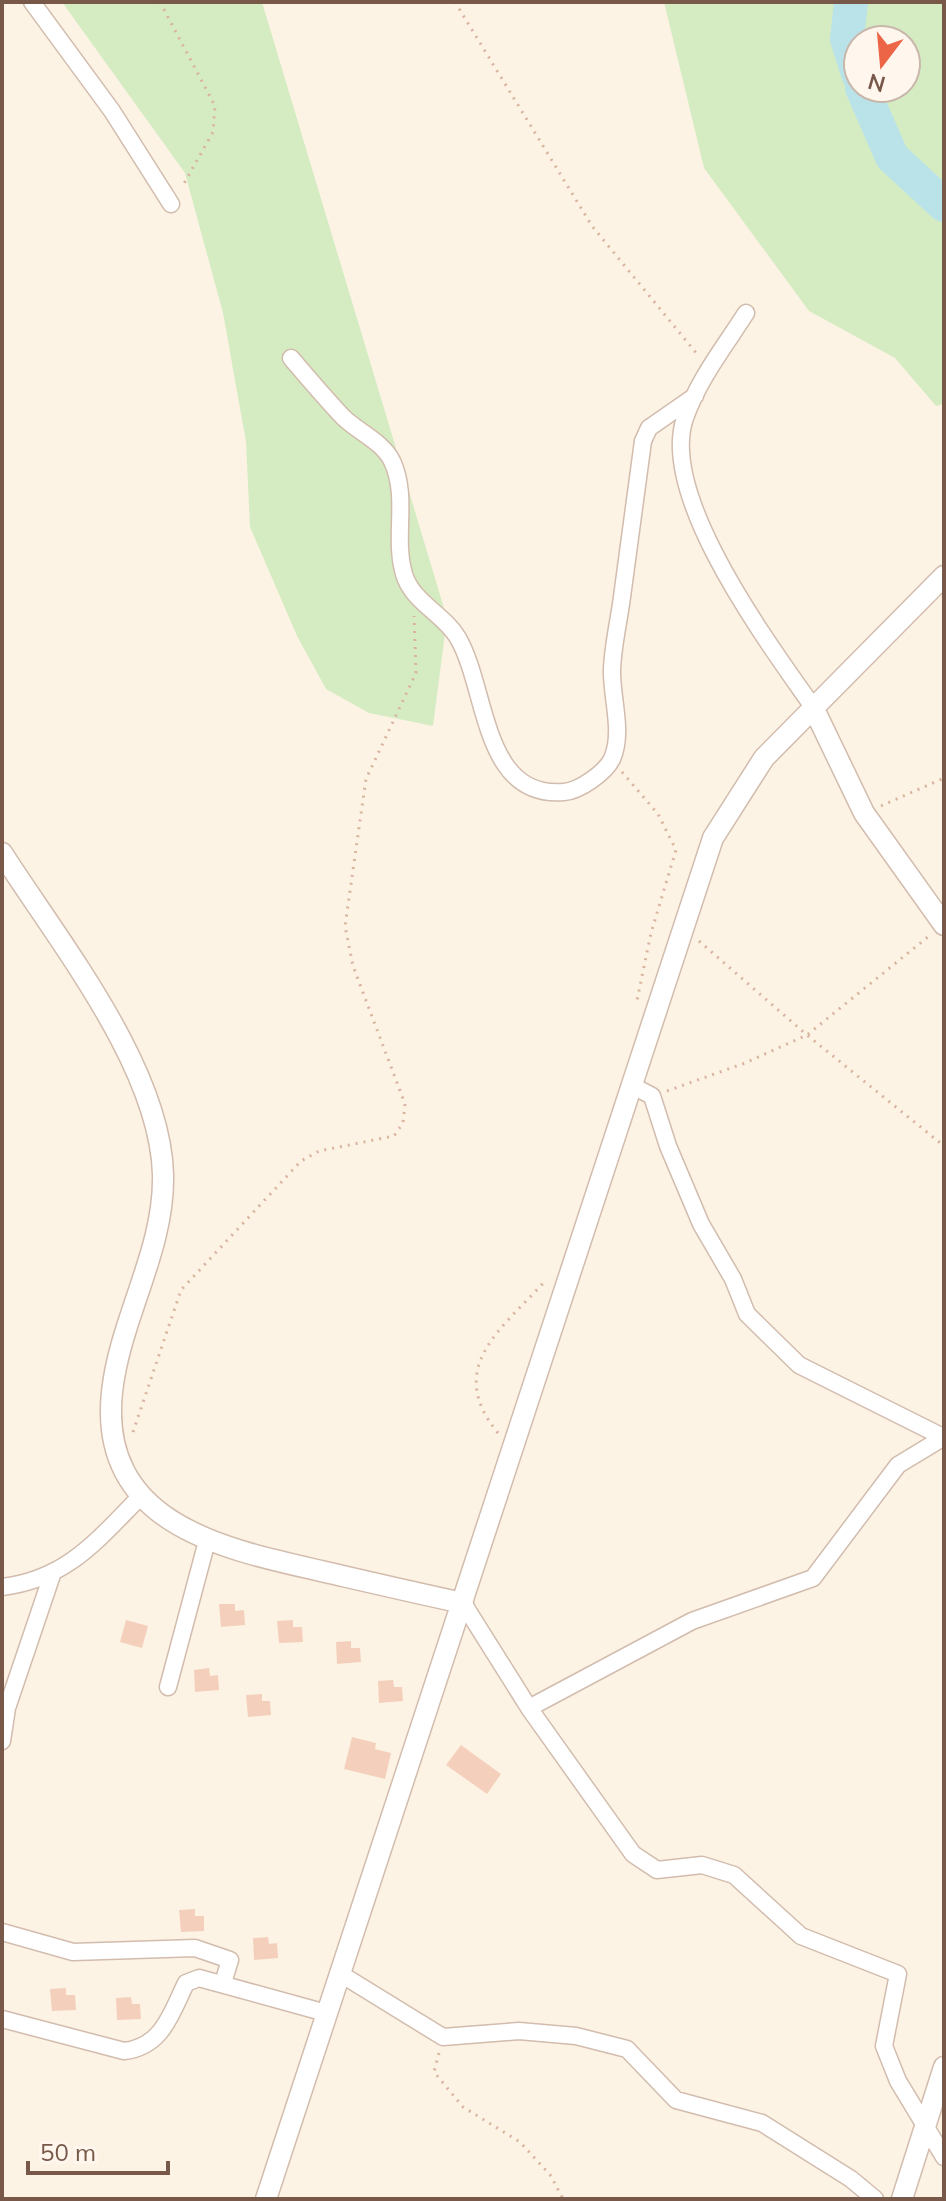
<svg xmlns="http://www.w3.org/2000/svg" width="946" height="2201" font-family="Mulish,sans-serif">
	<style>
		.green { fill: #d5ecc3; fill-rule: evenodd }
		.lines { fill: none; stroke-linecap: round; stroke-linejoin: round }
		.river { stroke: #b9e3e8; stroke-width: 34 }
		.building { fill: #f4d0bc }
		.minor-casing { stroke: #d2bcad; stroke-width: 19 }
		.tertiary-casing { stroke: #d2bcad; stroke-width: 23 }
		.path { stroke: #d9b39f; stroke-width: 3; stroke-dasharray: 2 6; stroke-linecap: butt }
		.minor { stroke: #fff; stroke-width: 16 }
		.tertiary { stroke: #fff; stroke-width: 20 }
	</style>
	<rect width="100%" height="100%" fill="#fdf3e5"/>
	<!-- green -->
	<path class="green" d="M62,2H262L447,618L433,726L369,713L326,689L297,636L250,527L246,442L223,313L185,173Z
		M664,2H944V404L936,406L895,358L809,311L704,168ZM858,40H906V88H858Z"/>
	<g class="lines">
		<!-- river -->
		<path class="river" d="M851,2L847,39L858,74
			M862,88L892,157L944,205"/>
	</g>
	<!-- building -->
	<path class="building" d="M219,1604H235V1611L244,1610L245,1625L221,1627Z
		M126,1620L148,1626L142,1648L120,1642Z
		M293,1620V1627H302L303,1642L279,1643L277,1621Z
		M351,1641V1648H360L361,1662L337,1664L336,1642Z
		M209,1668L210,1676L218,1675L219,1690L195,1692L194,1670Z
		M393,1680L394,1687H402L403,1701L379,1703L378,1681Z
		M262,1694V1701H270L271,1715L248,1717L246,1695Z
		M352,1737L376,1743L375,1749L391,1753L385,1779L344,1769Z
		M461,1745L501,1774L487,1794L446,1765Z
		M195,1909V1916H204V1931L181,1932L179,1910Z
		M268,1937L269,1944L277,1943L278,1958L254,1960L253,1938Z
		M66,1988V1995H75L76,2010L52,2011L50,1989Z
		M131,1997L132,2004H140L141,2019L117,2020L116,1998Z"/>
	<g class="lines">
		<!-- minor casing -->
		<g class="minor-casing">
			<path id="minor" d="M32,2L112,111L171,204
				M746,313C725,346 698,380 685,418C658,496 769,644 813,707
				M291,358C308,378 325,398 343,417C358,432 382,441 392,461C409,497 393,537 404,574C412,602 444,614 458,638C488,690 482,799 564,792C579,791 605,773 612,759C624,732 611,697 612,669C613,645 619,620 622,597C629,545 636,493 643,441L649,428L695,396
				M633,1086L652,1096L668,1146L701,1224L733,1279L747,1314L799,1365L943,1437
				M2,1587C68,1579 98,1539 142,1495
				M463,1603L529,1708L633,1854L657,1870L702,1865L734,1875L801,1936L898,1974L884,2046L898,2081L944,2157
				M168,1687L207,1541
				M529,1708L692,1621L813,1578L898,1465L944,1437
				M2,1741L7,1708L52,1575
				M2,1932L73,1952L195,1948L230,1960L223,1983
				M339,1973L443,2037L519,2031L576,2036L627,2049L676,2100L762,2123L851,2179L875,2199
				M2,2019L124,2051C162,2047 171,2014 186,1983L199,1978L326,2013"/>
		</g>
		<!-- tertiary casing -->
		<g class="tertiary-casing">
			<path id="tertiary" d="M813,707L864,813L944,925
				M2,853C59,942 160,1067 163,1174C165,1250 120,1318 112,1392C98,1524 224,1549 321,1571C369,1582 416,1593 463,1603
				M266,2199L713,838L764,758L944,576
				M902,2199L944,2067"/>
		</g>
		<!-- path -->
		<path class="path" d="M160,2L215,106L213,132L182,187
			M455,2L592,226L697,354
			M622,772L658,814L676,850L651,933L636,1005
			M881,806L944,778
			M699,941L807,1035L944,1146
			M667,1091L745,1063L807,1035L929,936
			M133,1432L181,1290L301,1161L319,1151L394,1136L403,1123L405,1104L353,966L345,926L366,779L416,673L414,616
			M498,1433C444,1367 502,1329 546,1280
			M439,2053L434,2072L463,2107L520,2142L551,2176L563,2199"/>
		<!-- minor -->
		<use href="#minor" class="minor"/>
		<!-- tertiary -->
		<use href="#tertiary" class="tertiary"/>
	</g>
	<!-- border -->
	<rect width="946" height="2201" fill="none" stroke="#785849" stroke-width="8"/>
	<!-- north arrow -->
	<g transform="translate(882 64) rotate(196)"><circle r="38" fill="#fff7ed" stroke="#c9b7ab" stroke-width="2"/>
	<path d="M0-6L14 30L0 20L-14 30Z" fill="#ec6546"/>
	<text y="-12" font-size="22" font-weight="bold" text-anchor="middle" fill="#785849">N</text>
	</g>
	<!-- scale -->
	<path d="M28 2161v12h140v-12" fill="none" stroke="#785849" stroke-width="4"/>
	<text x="40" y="2161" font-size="24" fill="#785849" stroke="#fff7ed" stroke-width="6" paint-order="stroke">50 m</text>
</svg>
